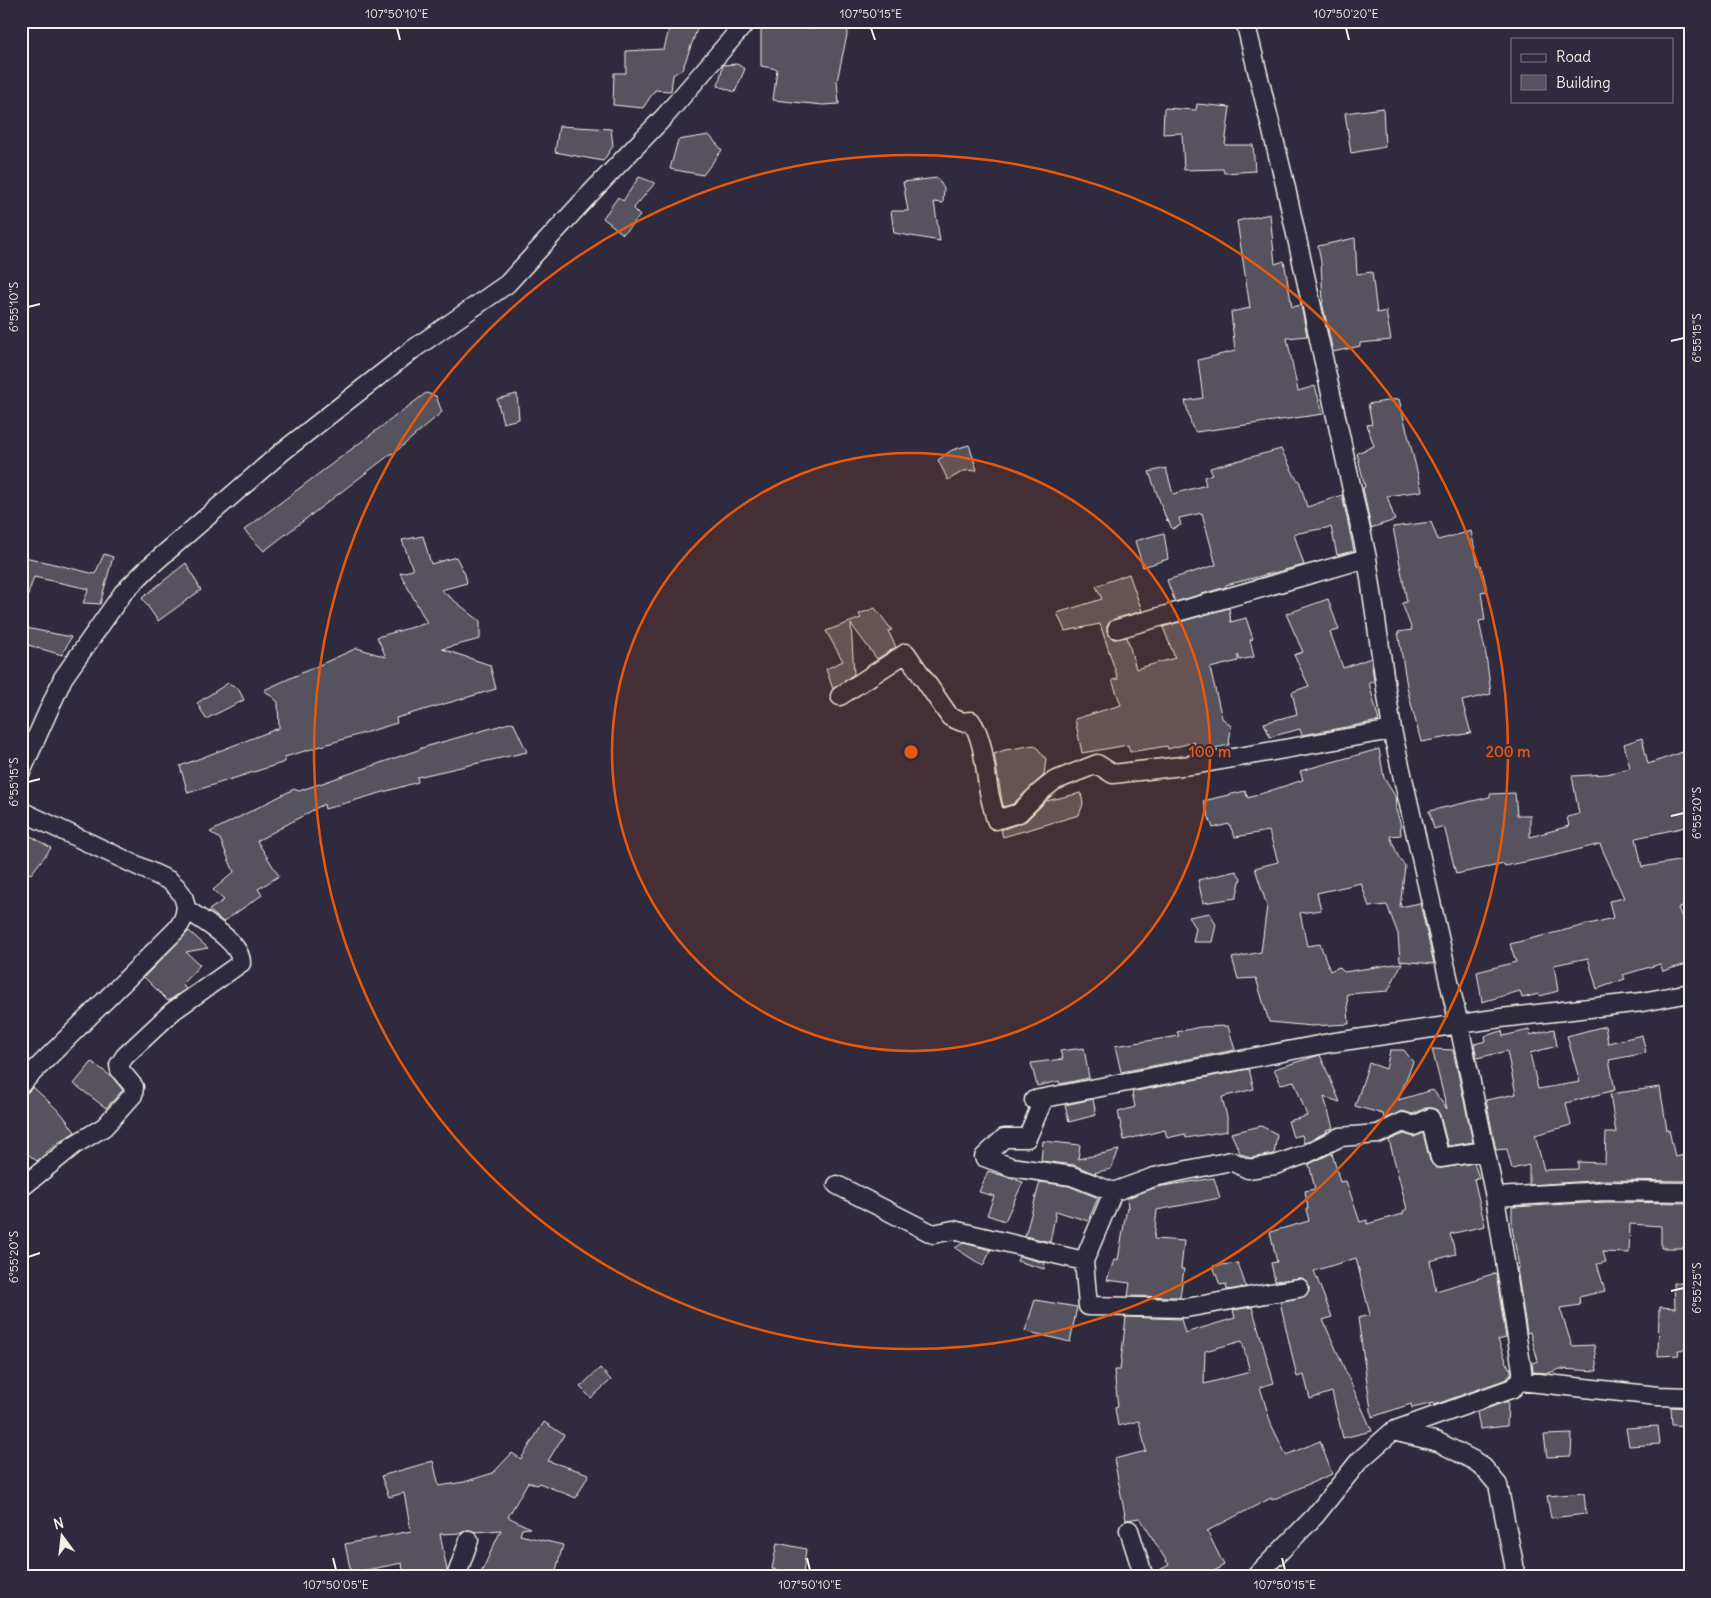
<svg xmlns="http://www.w3.org/2000/svg" width="1711" height="1598" font-family="Delius,sans-serif">
	<style>
		.building { fill: #56525f; stroke: #f4f1e8; fill-rule: evenodd }
		.lines { fill: none; stroke-linecap: round; stroke-linejoin: round }
		.street-casing { stroke: #f4f1e8; stroke-width: 21 }
		.street { stroke: #2f2a3d; stroke-width: 18 }
		.ticks { fill: none; stroke: #f4f1e8; stroke-width: 2 }
		.ring { fill: none; stroke: #e8590c; stroke-width: 2.5 }
		.centre { fill: #e8590c; stroke: #2f2a3d; stroke-width: 2.5 }
		.ring-label { font-size: 15px; text-anchor: middle; font-weight: bold; fill: #e8590c; stroke: #2f2a3d; stroke-width: 4; stroke-linejoin: round; paint-order: stroke }
		.neatline { fill: none; stroke: #f4f1e8; stroke-width: 2 }
		.ticks-label { font-size: 12px; text-anchor: middle; fill: #f4f1e8 }
	</style>
	<rect width="100%" height="100%" fill="#2f2a3d"/>
	<filter id="ink" filterUnits="userSpaceOnUse"><feTurbulence type="fractalNoise" baseFrequency=".02" numOctaves="2"/><feDisplacementMap in="SourceGraphic" scale="10" xChannelSelector="R" yChannelSelector="G"/><feConvolveMatrix kernelMatrix="1 2 1 2 8 2 1 2 1" color-interpolation-filters="sRGB"/></filter>
	<g filter="url(#ink)">
		<!-- building -->
		<path class="building" d="M671,21H700L683,68L673,75L671,91L655,90L643,108L613,105L614,73H626V51L664,49Z
			M832,21H850L837,81L839,104L823,105L773,100L777,69L761,66V28H833Z
			M737,64L745,69L735,92L718,86L723,65Z
			M1197,104L1230,107L1225,145H1253L1255,171L1224,173L1223,169L1184,170L1182,133L1163,134L1164,108L1196,110Z
			M1383,108L1385,147L1351,153L1345,113Z
			M559,126L611,129L613,146L603,161L555,152Z
			M709,135L722,150L703,175L670,169L678,140Z
			M639,177L655,183L633,209L640,216L623,234L603,218L618,197L623,201Z
			M937,178L944,188L943,203L934,202L940,241L894,233L891,211H908L903,182Z
			M1270,214L1275,264L1284,261L1292,307L1301,305L1307,336L1287,338L1298,391L1315,386L1323,414L1196,432L1192,427L1185,401L1203,398L1198,360L1235,351L1231,312L1250,308L1237,221Z
			M1355,238L1357,274L1372,272L1377,313L1386,311L1391,340L1360,343V346L1333,352L1322,302H1323L1321,262L1318,246Z
			M426,393L436,396L442,412L393,454L392,453L264,551L244,530Z
			M517,394L519,419L503,423L497,399Z
			M1399,399L1422,491L1387,496L1395,520L1371,528L1363,488L1365,487L1357,453L1374,446L1367,425L1372,424L1368,404Z
			M969,445L977,470L964,471L948,480L938,460L952,450Z
			M1281,449L1297,480H1299L1307,507L1342,495L1354,551L1337,555L1331,527L1294,534L1304,565L1226,585V587L1175,602L1167,580L1216,565L1202,513L1179,518L1181,525L1172,529L1168,520L1167,521L1149,472L1166,468L1173,494L1206,485L1204,477L1212,474L1210,468Z
			M1431,522L1438,540L1471,531L1478,565H1481L1487,591L1481,592L1485,620L1479,621L1486,655L1491,694L1462,701L1471,733L1421,742L1408,692L1398,632L1412,630L1402,603L1407,602L1393,527Z
			M1164,533L1168,559L1143,567L1135,541Z
			M423,536L431,564L456,557L465,574L467,583L441,590L480,621V639L442,649L490,665L496,689L396,718L397,723L285,757V762L188,793L180,766L279,728L278,702L264,690L357,648L386,657L377,637L427,623L400,573L413,570L402,540Z
			M104,554L113,557L100,604L83,603L89,589L34,577L24,606L21,605V556L95,574Z
			M186,563L201,590L158,621L142,598Z
			M1129,574L1142,611L1114,619L1107,626V631L1109,636L1114,639L1127,637L1136,669L1175,658L1163,627L1229,608L1231,622L1246,618L1253,639L1250,640L1254,657L1240,660L1238,655V661L1210,668L1222,718L1231,726L1229,745L1196,752L1194,742L1168,749L1167,746L1130,752L1128,745L1082,753L1075,719L1121,705L1112,680L1118,679L1100,624L1065,631L1057,613L1102,599L1096,586Z
			M1328,599L1339,630L1330,632L1343,668L1371,658L1374,681L1369,683L1379,721L1302,735L1300,729L1270,737L1264,723L1297,714L1292,692L1309,686L1294,655L1303,652L1286,614Z
			M875,608L892,630L888,631L896,647L877,659L851,624L854,674L833,689L826,669L843,661L826,631L861,618L859,614Z
			M21,627L71,637L62,655L21,643Z
			M228,683L238,688L244,700L206,719L197,703Z
			M513,722L527,752L417,777L418,782L325,809L324,804L257,841L279,876L258,889L262,895L223,922L209,910L224,900L213,890L234,872L220,839L210,832L294,789L299,791L421,749V748Z
			M1642,738L1648,764L1686,751L1690,766V826L1636,838L1642,867L1690,859V906L1678,908L1690,936V963L1663,971L1660,964L1623,975L1625,979L1597,989L1588,958L1554,965L1558,991L1540,996L1539,994L1522,998L1520,991L1482,1002L1477,972L1516,962L1510,944L1613,918L1609,901L1624,898L1600,844L1553,856L1505,866L1504,864L1456,874L1444,826L1434,829L1429,811L1490,797V794L1515,793L1517,815H1530V837L1569,826L1567,817L1579,814L1572,776L1607,774L1630,768L1624,744Z
			M1035,745L1046,759L1044,775L1013,804L1003,807L994,754L1005,750Z
			M1379,749L1384,778L1395,796L1396,810L1400,822L1401,835L1390,836L1398,856L1405,866L1400,907L1420,903L1434,964L1400,961L1398,934L1387,905L1369,907L1361,883L1317,893L1321,910L1300,913L1307,946L1320,944L1330,971L1339,967L1344,972L1402,963L1388,991L1347,994L1349,1024L1312,1026L1269,1022L1256,978L1238,979L1232,958L1261,952L1267,906L1255,868L1278,862L1269,831L1235,837L1229,824L1213,828L1203,801L1245,791L1248,798L1303,780L1300,771Z
			M1081,793L1083,804L1079,815L1003,837L1001,830L1026,821L1046,801Z
			M21,830L51,848L31,874L21,868Z
			M1236,871L1241,878L1236,898L1203,903L1198,880Z
			M1210,913L1216,925L1212,942H1193L1196,928L1189,917Z
			M189,931L208,948L186,952L200,965L182,984L186,989L168,1001L144,977Z
			M1228,1026L1235,1050L1121,1072L1115,1046L1179,1036L1177,1032L1200,1027Z
			M1605,1026L1608,1043L1642,1035L1646,1053L1609,1060L1615,1090L1566,1103L1571,1125L1535,1135L1544,1170L1578,1169V1162L1605,1163L1606,1133H1616L1610,1094L1660,1087L1667,1130H1669L1675,1157L1690,1154V1181L1606,1180L1529,1185V1165L1512,1169L1507,1149L1496,1150L1486,1100L1516,1094L1507,1051L1477,1058L1474,1044L1486,1041L1485,1036L1502,1031L1503,1036L1529,1030L1530,1035L1554,1029L1557,1046L1530,1053L1538,1089L1580,1082L1567,1036Z
			M1084,1048L1089,1078L1060,1084L1059,1081L1037,1086L1031,1063L1063,1059L1060,1051Z
			M1432,1049L1453,1050L1473,1142L1448,1146L1440,1115L1437,1110L1432,1108H1425L1413,1114L1402,1111L1384,1119L1383,1114L1355,1106L1369,1063L1386,1069L1390,1050H1404L1413,1062L1398,1100L1433,1090L1447,1109Z
			M1320,1055L1340,1102L1324,1097L1333,1128L1326,1130L1327,1132L1304,1143L1302,1135L1293,1137L1288,1121L1307,1116L1294,1081L1281,1084L1274,1069Z
			M92,1062L112,1077L123,1090L106,1108L74,1084Z
			M1249,1069L1254,1089L1222,1097L1227,1117V1131L1186,1138L1185,1134L1167,1138L1165,1130L1124,1140L1118,1112L1135,1107L1132,1092Z
			M33,1087L62,1114L75,1132L55,1145L37,1161L21,1149V1094L28,1092Z
			M1093,1099L1096,1115L1069,1122L1065,1105Z
			M1261,1126L1277,1134L1274,1154L1250,1158L1240,1153L1231,1133Z
			M1423,1133L1430,1161L1436,1168H1442L1474,1163L1479,1178L1474,1179L1485,1226L1450,1234L1456,1254L1430,1261L1436,1291L1496,1273L1506,1338L1498,1340L1509,1368H1511V1374L1507,1379L1434,1405V1403L1412,1408L1411,1404L1372,1417L1358,1318L1370,1315L1356,1258L1314,1271L1332,1317L1323,1320L1372,1431L1343,1438L1332,1392L1310,1399L1304,1375L1297,1377L1280,1302L1305,1296L1309,1292V1286L1307,1281L1302,1278L1275,1281L1271,1263L1277,1262L1270,1232L1309,1221L1306,1209H1308L1305,1191L1315,1189L1309,1164L1332,1153L1340,1182L1346,1181L1360,1222L1367,1220V1224L1403,1214V1211L1407,1209L1389,1140L1404,1134L1414,1137Z
			M1043,1141L1080,1145L1078,1159L1119,1150L1111,1169L1093,1173L1074,1165L1041,1161Z
			M988,1171L1023,1182L1005,1221L987,1215L994,1196L979,1192Z
			M1214,1178L1220,1198L1157,1210L1154,1239L1184,1241L1181,1269H1184L1180,1297L1128,1296L1130,1283L1107,1280L1114,1260H1118L1127,1207L1128,1208L1127,1198L1157,1187Z
			M1040,1182L1069,1186L1098,1198L1088,1221L1056,1211L1050,1242L1025,1236Z
			M1606,1202L1690,1203V1248H1661V1226L1630,1224L1629,1253L1603,1252L1606,1262L1597,1264L1605,1291L1579,1297L1580,1305L1560,1308L1572,1346L1594,1345L1597,1371L1560,1369L1549,1373L1533,1372L1532,1363L1538,1361L1530,1332L1527,1333L1517,1268L1519,1267L1512,1227V1207Z
			M963,1243L991,1250L983,1266L955,1248Z
			M1019,1256L1045,1263L1044,1269L1017,1261Z
			M1238,1263L1246,1287L1227,1290L1226,1284L1220,1285L1213,1266Z
			M1674,1283H1690V1349L1678,1350L1679,1355L1658,1356L1659,1310H1660V1307L1675,1308Z
			M1035,1300L1077,1307L1070,1342L1025,1331Z
			M1252,1307L1274,1383L1260,1387L1271,1424L1286,1455L1320,1441L1332,1474L1272,1500L1271,1498L1207,1531L1224,1565L1204,1577H1154V1573L1169,1565L1140,1518L1126,1520L1114,1459L1146,1451L1139,1421L1118,1426L1115,1408L1118,1407L1114,1370H1120L1126,1317L1181,1319L1185,1333L1235,1318L1233,1310ZM1242,1341L1250,1372L1204,1384L1205,1351Z
			M600,1368L611,1380L591,1398L580,1387Z
			M1508,1401L1507,1426L1480,1429L1477,1412Z
			M1671,1407L1690,1408V1426L1672,1425Z
			M544,1422L564,1435L548,1461L589,1474L576,1498L539,1483L537,1485L528,1482L508,1517L530,1528L522,1529L520,1535L563,1545L554,1577H479L501,1530L476,1532L468,1530L461,1533L440,1534L447,1570L446,1577H404L402,1563L351,1573L345,1544L411,1531L404,1493L389,1497L381,1476L433,1461L439,1486L464,1482L493,1473L512,1453L521,1459Z
			M1658,1426L1660,1444L1629,1446L1626,1428Z
			M1572,1434L1571,1456L1547,1457L1544,1435Z
			M1584,1493L1586,1514L1551,1518L1547,1496Z
			M777,1543L806,1549L803,1575L772,1569Z"/>
		<g class="lines">
			<!-- street casing -->
			<g class="street-casing">
				<path id="street" d="M1245,21L1285,184L1367,558L1392,730L1459,1025L1495,1197L1522,1370C1523,1379 1519,1382 1513,1388L1393,1431
					M1117,629L1367,558
					M840,696L906,653L950,717L962,722L971,721C985,740 985,775 990,797C992,805 994,813 996,820L1019,813L1039,793L1054,781L1097,764L1113,774L1199,764L1392,730
					M21,772L63,678L123,593L148,568L282,452L412,350L507,284L587,197L665,116L747,21
					M21,811L170,881C188,896 191,912 176,930L21,1084
					M1044,1098L1027,1138H1004L984,1157L1011,1167L1072,1176L1113,1192L1154,1177L1231,1161L1248,1169L1275,1165L1306,1154L1340,1137L1378,1134L1403,1122L1414,1126L1430,1118L1440,1158L1485,1151
					M1034,1100L1329,1043L1501,1018L1642,1002L1690,993
					M837,1185L933,1234L953,1230L1084,1261L1113,1192
					M21,1188L74,1145L104,1127L133,1095L134,1087L120,1070L119,1065L125,1056L173,1011L241,963C241,941 202,921 186,909
					M1495,1197L1606,1191L1690,1192
					M1084,1261L1088,1306L1186,1308L1299,1288
					M1520,1381L1658,1396L1690,1397
					M1129,1530L1144,1577
					M456,1577L469,1540
					M1255,1577L1315,1516L1359,1461L1393,1431L1438,1442L1473,1460L1483,1467L1498,1485L1514,1564L1515,1577"/>
			</g>
			<!-- street -->
			<use href="#street" class="street"/>
		</g>
	</g>
	<!-- ticks -->
	<path class="ticks" d="M397,28L400,40M871,28L875,40M1346,28L1349,40M28,307L40,304M1671,341L1684,338M28,782L40,779M1671,816L1684,813M28,1257L40,1253M1671,1291L1684,1288M333,1558L336,1570M807,1558L810,1570M1282,1558L1285,1570"/>
	<!-- distance rings -->
	<circle cx="911" cy="752" r="299" fill="#e8590c" fill-opacity=".12"/>
	<g class="ring">
		<circle cx="911" cy="752" r="299"/>
		<circle cx="911" cy="752" r="597"/>
	</g>
	<circle cx="911" cy="752" r="8" class="centre"/>
	<g class="ring-label">
		<text x="1210" y="757">100 m</text>
		<text x="1508" y="757">200 m</text>
	</g>
	<!-- margin -->
	<rect width="1711" height="1598" fill="none" stroke="#2f2a3d" stroke-width="55"/>
	<!-- legend -->
	<rect x="1511" y="38" width="162" height="65" fill="#2f2a3d" stroke="#7e7a81"/>
	<rect x="1521" y="54" width="25" height="8" fill="#2f2a3d" stroke="#7e7a81"/>
	<text x="1556" y="62" font-size="15" fill="#f4f1e8">Road</text>
	<rect x="1521" y="75" width="25" height="15" fill="#56525f" stroke="#7e7a81"/>
	<text x="1556" y="88" font-size="15" fill="#f4f1e8">Building</text>
	<!-- north arrow -->
	<g transform="translate(62 1536) rotate(345)" stroke="#2f2a3d" stroke-width="4" paint-order="stroke">
	<path d="M0-4L9 19L0 12L-9 19Z" fill="#f4f1e8"/>
	<text y="-8" font-size="14" font-weight="bold" text-anchor="middle" fill="#f4f1e8">N</text>
	</g>
	<rect x="28" y="28" width="1656" height="1542" class="neatline"/>
	<g class="ticks-label">
		<text x="397" y="18">107°50'10"E</text>
		<text x="871" y="18">107°50'15"E</text>
		<text x="1346" y="18">107°50'20"E</text>
		<text transform="translate(14 307) rotate(-90)" y="4">6°55'10"S</text>
		<text transform="translate(1697 338) rotate(-90)" y="4">6°55'15"S</text>
		<text transform="translate(14 782) rotate(-90)" y="4">6°55'15"S</text>
		<text transform="translate(1697 813) rotate(-90)" y="4">6°55'20"S</text>
		<text transform="translate(14 1257) rotate(-90)" y="4">6°55'20"S</text>
		<text transform="translate(1697 1288) rotate(-90)" y="4">6°55'25"S</text>
		<text x="336" y="1589">107°50'05"E</text>
		<text x="810" y="1589">107°50'10"E</text>
		<text x="1285" y="1589">107°50'15"E</text>
	</g>
</svg>
